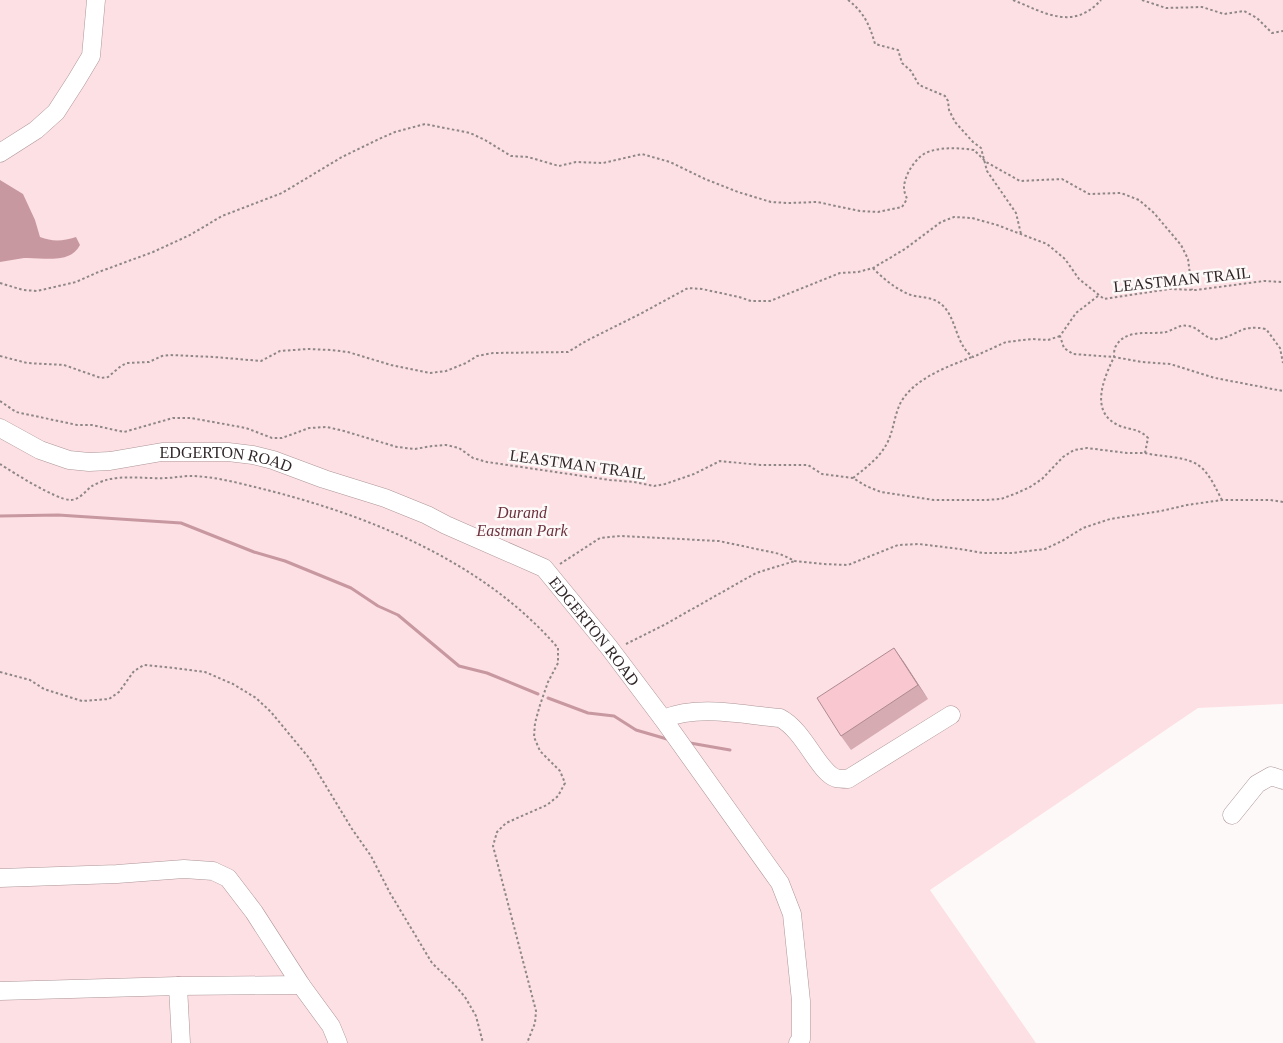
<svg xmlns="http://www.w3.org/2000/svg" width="1283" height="1043" font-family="'Times New Roman',serif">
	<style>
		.green { fill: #fde0e4 }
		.water { fill: #c898a0 }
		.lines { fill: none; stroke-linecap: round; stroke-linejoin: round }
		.stream { stroke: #c898a0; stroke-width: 3 }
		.minor-casing { stroke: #ac9598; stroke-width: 19 }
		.path { stroke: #8e8687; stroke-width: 2; stroke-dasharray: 2.5 2.5; stroke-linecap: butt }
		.minor { stroke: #fff; stroke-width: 18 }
		.wall { fill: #d6abb2 }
		.shaded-wall { fill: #ae8b91 }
		.building { fill: #f9c7cf; stroke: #ae8b91 }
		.labels { text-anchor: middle; stroke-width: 5; stroke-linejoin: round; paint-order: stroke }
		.street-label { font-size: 16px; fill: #302628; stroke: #fef9f9 }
		.park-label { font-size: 16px; font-style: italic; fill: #6c303e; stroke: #fef9f9 }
	</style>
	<rect width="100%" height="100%" fill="#fef9f9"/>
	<!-- green -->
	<path class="green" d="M0,0H1283V704L1198,708L930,890L1036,1043H0Z"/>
	<!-- water -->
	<path class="water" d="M0,180L23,194L35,220L40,237C53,242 63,241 76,237L80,245C70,265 42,257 24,258C16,259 8,261 0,262Z"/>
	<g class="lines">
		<!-- stream -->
		<path class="stream" d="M0,516L58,515L181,523L254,552L285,561L351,588L378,606L398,615L459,666L487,673L538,694
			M548,698L588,713L614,716L636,730L667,739
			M690,743L730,750"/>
		<!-- minor casing -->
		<g class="minor-casing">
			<g id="minor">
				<path d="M0,153L36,130L56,112L76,81L91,56L96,0"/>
				<path id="s1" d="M0,428L40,450L69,460L89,462L110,461L162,452H228L253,455L273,460L324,479L385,498L427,515L446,525L544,568L608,646L663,719L780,883L792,914L801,1001V1039L798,1043"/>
				<path d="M663,719C700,704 742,715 780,718C804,730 819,773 836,778C839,779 844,779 848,779L951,715"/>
				<path d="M1232,815L1257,784L1271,776L1283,780"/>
				<path d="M0,878L117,874L184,869L213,871L228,878L254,912L301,985L331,1026L338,1043"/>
				<path d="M178,986L181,1043"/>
				<path d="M0,991L178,986L301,985"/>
			</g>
		</g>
		<!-- path -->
		<path class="path" d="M848,0C864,12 870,26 875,44L898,50L902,63L911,71L919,85L945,96L948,101L949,110L955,122L973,142L981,148L987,171L1016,213L1021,234
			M1013,0C1045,13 1073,31 1101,0
			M1142,0L1166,8L1202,7L1224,14L1244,11L1257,18L1272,33L1283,31
			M873,268C882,278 895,288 908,294C918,298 932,296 941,304C957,317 955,345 973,357L1006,342L1032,339L1048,340L1060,336
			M0,283L23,290L37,291L76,282L96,273L153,252L190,235L222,216L282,193L342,157L379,139L395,132L425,124L470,133L485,140L511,156L528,157L559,166L576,162L603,163L642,154L670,162L705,179L738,192L771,202L788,203L817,202L860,211L878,212L902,207L907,199C906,196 904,192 904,188C904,175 917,154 931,151C944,147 960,148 974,150L986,162L1020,181L1062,179L1089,194L1121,193L1139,200L1154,213L1181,245L1188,259L1192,290
			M1098,296L1076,313L1060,336L1064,348L1073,354L1114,357C1114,354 1114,348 1116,346C1126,328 1150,335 1166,332C1174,330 1179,324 1188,326C1200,327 1205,341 1218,339C1240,335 1240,324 1266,329L1280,348L1283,363
			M0,356L27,363L64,365L101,378L108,377L121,366L127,363L149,362L162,356L170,355L214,357L261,361L280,351L308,349L331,350L348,352L391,365L430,373L446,371L466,363L477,356L493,353L568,352L586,341L640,314L688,288L702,289L739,297L751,301H770L840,273L858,272L873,268L905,249L941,222L954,217L972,218L997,225L1047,244L1065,259L1079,279L1104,299L1170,289L1196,290L1264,281L1283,282
			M0,401L16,412L77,425H92L124,432L173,418H191L246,428L272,438H282L309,428L327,427L344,431L397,447L415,449L432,446L446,445L459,448L473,458L487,462L610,480L634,482L654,486L665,484L694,474L720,461L760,465H808L822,474L853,478L866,486L881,492L934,500H985L1001,499L1017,493L1030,487L1042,479L1063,457L1074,450L1087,448L1127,453H1145L1148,438C1140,429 1131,430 1120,426C1089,413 1103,380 1114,357L1142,362L1170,364L1215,378L1283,391
			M1145,453C1161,457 1185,456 1198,465C1209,472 1216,489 1222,500
			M0,464C14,473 55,499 70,500C80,500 85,491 92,486C96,484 102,481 106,480C124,475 147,479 166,478C174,478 181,476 189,476C215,476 242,484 267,490C373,517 485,563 558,648V663L548,682L540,705L535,723L534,737L540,751L560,771L565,783L558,796L547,805L506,823L497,832L493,846L536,1011L535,1023L527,1043
			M853,478C868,466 882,456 889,439C894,427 895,413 901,402C915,378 947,367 972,357
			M560,564L600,538L621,536L719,541L780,554L795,561L823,564L848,565L898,545L919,544L960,549L983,553H1012L1045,549L1062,541L1083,528L1110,519L1161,511L1187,505L1222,500H1270L1283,502
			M626,644L664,625L756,573L795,561
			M0,672L30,680L44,689L82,701L109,699L119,692L134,671L144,665L174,668L205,672L233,684L256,698L271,712L309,758L352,829L371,856L390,893L432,963L453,983L465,997L476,1016L483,1043"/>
		<!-- minor -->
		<use href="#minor" class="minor"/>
	</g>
	<!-- wall -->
	<path class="wall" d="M894,648L928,699L851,750L841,736Z"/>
	<!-- shaded-wall -->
	<path class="shaded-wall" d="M894,648L904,662L928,699L918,685Z"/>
	<!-- building -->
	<path class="building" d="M894,648L918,685L841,736L817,698Z"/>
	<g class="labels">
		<!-- street labels -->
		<g class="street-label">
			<text transform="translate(1182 279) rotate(-6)" y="6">LEASTMAN TRAIL</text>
			<text dy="6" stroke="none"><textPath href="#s1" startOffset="235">EDGERTON ROAD</textPath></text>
			<text transform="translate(578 464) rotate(8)" y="6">LEASTMAN TRAIL</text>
			<text dy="6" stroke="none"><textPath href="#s1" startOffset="655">EDGERTON ROAD</textPath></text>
		</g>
		<!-- park labels -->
		<g class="park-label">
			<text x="522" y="518">Durand<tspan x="522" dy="18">Eastman Park</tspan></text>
		</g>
	</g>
</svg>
